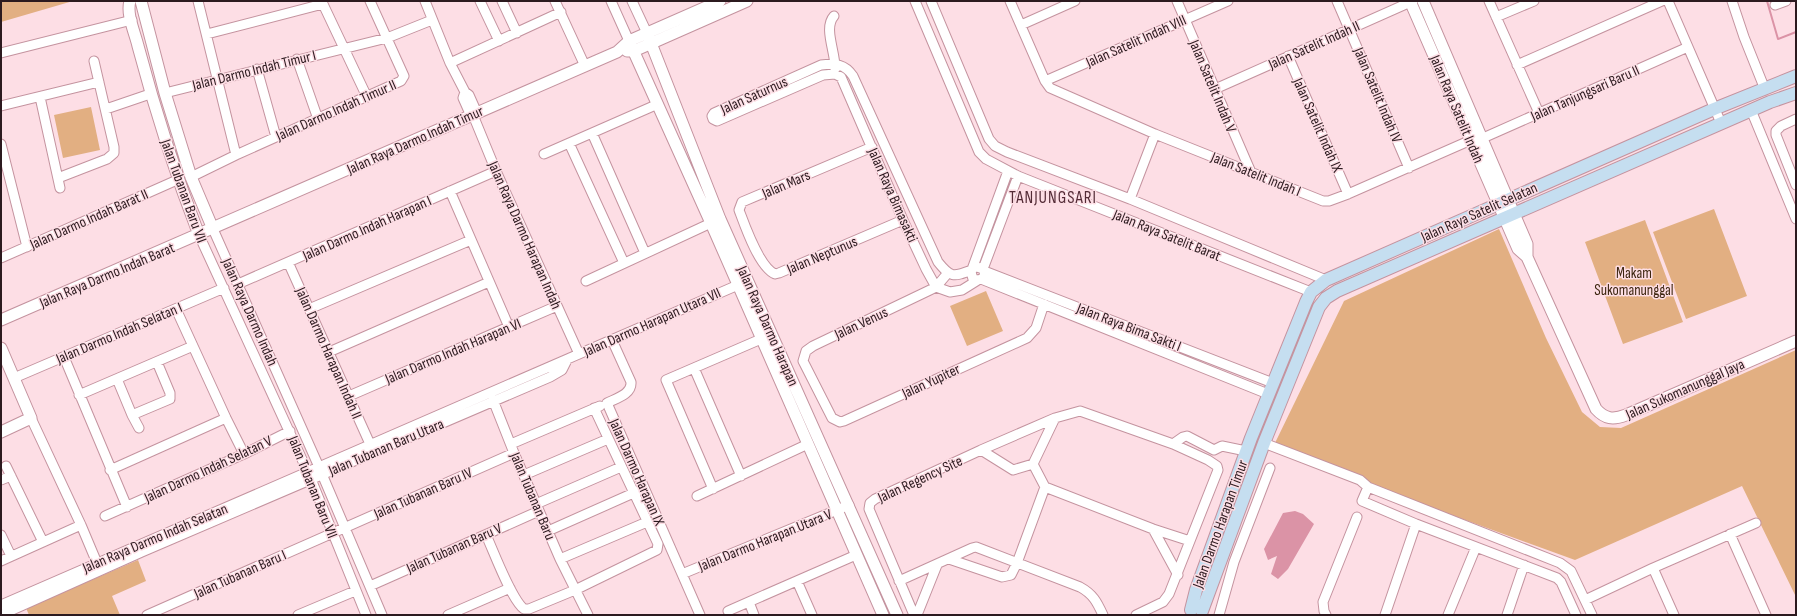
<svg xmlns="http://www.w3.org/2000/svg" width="1797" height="616" font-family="'Sofia Sans Condensed',sans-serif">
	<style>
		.green { fill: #e2af82 }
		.water { fill: #db93a6 }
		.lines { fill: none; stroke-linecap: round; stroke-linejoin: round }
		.stream { stroke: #db93a6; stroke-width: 2 }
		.minor-casing { stroke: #c4939f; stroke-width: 11 }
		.tertiary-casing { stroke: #c4939f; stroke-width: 13 }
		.secondary-casing { stroke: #c4939f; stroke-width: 14 }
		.minor { stroke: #fff; stroke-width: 9 }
		.tertiary { stroke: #fff; stroke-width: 11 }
		.secondary { stroke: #c5def0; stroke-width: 12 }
		.labels { text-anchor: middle; stroke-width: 3; stroke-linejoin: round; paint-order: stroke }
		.street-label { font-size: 15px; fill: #2c1a1f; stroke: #fddee5 }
		.park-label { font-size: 15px; fill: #3c250f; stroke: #fddee5 }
		.quarter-label { font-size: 17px; letter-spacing: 1px; fill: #532b36; stroke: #fddee5 }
	</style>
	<rect width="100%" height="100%" fill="#fddee5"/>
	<!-- green -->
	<path class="green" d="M1,1H73L1,22Z
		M91,107L100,150L63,158L54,115Z
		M1714,209L1747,296L1686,319L1653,232Z
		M1645,220L1683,322L1623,344L1585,242Z
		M1499,229L1546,338L1582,412L1600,427L1621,428L1796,350V597L1742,486L1575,560L1416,502L1275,443L1344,301Z
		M986,291L1003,331L967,346L950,306Z
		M138,560L146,581L112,596L120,615H29L26,608Z"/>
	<!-- water -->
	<path class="water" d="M1295,511L1303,514L1314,524L1288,569L1278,579L1271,574L1277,556L1268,560L1264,549L1283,513Z"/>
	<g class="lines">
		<!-- stream -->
		<path class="stream" d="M1767,1L1778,39L1796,32"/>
		<!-- minor casing -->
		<g class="minor-casing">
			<path id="minor" d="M198,1L236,155
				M425,1L450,63L465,92L469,95L477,113
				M480,1L499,41
				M502,1L517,33
				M555,1L585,66
				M611,1L629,41
				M632,1L647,33
				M915,1L979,152L986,159L1018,176L1311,292
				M931,1L989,139L995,146L1007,152L1130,199L1326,280
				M1010,1L1045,81L1050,88L1155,134L1323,201H1329L1348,194L1471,140
				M1177,1L1250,170
				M1337,1L1409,168
				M1489,1L1539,113
				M1668,1L1721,123
				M1732,1L1744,37L1764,87
				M1775,5L1786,1
				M834,16C823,28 836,53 835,69
				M1496,17L1534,1
				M1021,25L1075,1
				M207,34L323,4L367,97
				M1,53L132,20
				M1288,56L1348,194
				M297,59L318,119
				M450,63L561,12
				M1517,65L1662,1
				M257,69L276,137
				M1045,81L1228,1
				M1215,89L1413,1
				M465,92L463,98L471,116
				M165,93L387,38L432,20
				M40,97L60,188
				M1,106L99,82
				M106,109L150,94
				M1751,110L1796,219
				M473,115L496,171L579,354
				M1796,119L1781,126L1776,131V135L1796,185
				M592,133L645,253
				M1483,138L1688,47
				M569,143L624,263
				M1,144L27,247
				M872,147L742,202L739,210C745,226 759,267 775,274L779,273L903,220
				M544,154L658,104
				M191,177L236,155L401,81L404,76L370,1
				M58,178L107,159L114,153V147L94,61
				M450,191L509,327
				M1130,199L1155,134
				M213,229L319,467L382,615
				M199,235L311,479L366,615
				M1,258L177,180
				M288,262L370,444
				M973,268L977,267L983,269C986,275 984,279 978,280L973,279L971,272L1008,171
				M983,269L1018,176
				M972,270C953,277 951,278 938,262L853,76C845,64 835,63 821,65L714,113L712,116L713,119L717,121L823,75L835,74L841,77L903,220L926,269L936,287L950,292L962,290L978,280
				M984,271L1273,383
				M947,274L936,287L930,290L813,346L806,351L803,361L832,418L840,422L844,421L1027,338L1036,328L1044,304
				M981,279L1268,394
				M586,281L711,223
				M238,284L496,171
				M176,309L226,418L244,454
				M309,309L471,240
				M612,340L631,382C632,394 617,398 607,403L700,615
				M329,352L489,282
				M64,357L127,507
				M694,368L741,476
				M14,378L224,288
				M117,379L132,415L170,399V393L157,362
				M79,395L193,346
				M349,396L557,306
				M493,400L514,453L560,559L588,615
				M132,415L139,428
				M31,418L81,525L97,563
				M1055,418L1033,464L1045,487L1153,529L1190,541
				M1264,443L1360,480L1368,487L1560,563L1571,571L1592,615
				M511,444L600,406
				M1173,444L1183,437L1187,436L1214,450L1222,446L1246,451
				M981,450L1013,470L1033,464
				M6,466L43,542
				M110,470L226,418
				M524,475L608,439
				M1,480L11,476
				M1368,487L1362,501L1416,524L1557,578L1561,582L1576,615
				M713,489L666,380L761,339
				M697,496L808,444
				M536,504L621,467
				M105,516L244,454L290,431
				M1153,529L1178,575
				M548,531L638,491
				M1730,534L1766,615
				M1,535L11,556
				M486,535C494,552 511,599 524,609H529L575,590L657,550L658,544L594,408
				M560,559L647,522
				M949,559L1002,577L1011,575L1017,563L1045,487
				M1,561L81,525
				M1653,568L1674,615
				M682,574L849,505
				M797,581L812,615
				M899,581L972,548L976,547L1080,587C1093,594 1097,602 1103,615
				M370,586L539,511
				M1585,600L1653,568L1756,523
				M749,602L754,615
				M1,605L738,285
				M728,611L856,555
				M1,615L142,552L550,377L562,370L567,360
				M147,615L514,453
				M298,615L355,591
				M448,615L510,588
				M914,615L869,509L870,503L875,499L981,450L1055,418L1080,411L1173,444L1208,460L1217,466L1218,470L1169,594L1163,602L1136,615
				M917,615L937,565
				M1219,615L1234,562L1270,468
				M1326,615L1324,611L1323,602L1357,517
				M1385,615L1416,524
				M1448,615L1476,547
				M1507,615L1524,565"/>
		</g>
		<!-- tertiary casing -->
		<g class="tertiary-casing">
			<path id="tertiary" d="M130,1C126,14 135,33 138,46C155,110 175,173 199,235
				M141,1L165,93L191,177L213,229
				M1410,1L1518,249L1527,257L1596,409C1605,419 1613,420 1626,415L1796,341
				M1423,1L1527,244V257
				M647,33L720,219L897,615
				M629,41L711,223L883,615
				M627,51L636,50L747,1
				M1,320L617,52L629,41L720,1
				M1,348L31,418L1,432"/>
		</g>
		<!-- secondary casing -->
		<g class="secondary-casing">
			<path id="secondary" d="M1191,610L1196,590L1251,438L1306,302L1311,292L1326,280L1714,109L1796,76
				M1202,611L1264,443L1319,307L1326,298L1337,291L1770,102L1796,93"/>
		</g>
		<!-- minor -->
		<use href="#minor" class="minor"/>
		<!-- tertiary -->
		<use href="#tertiary" class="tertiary"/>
		<!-- secondary -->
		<use href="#secondary" class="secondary"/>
	</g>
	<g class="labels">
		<!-- street labels -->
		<g class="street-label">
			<text transform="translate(1136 41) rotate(-24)" y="5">Jalan Satelit Indah VIII</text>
			<text transform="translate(1314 45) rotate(-24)" y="5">Jalan Satelit Indah II</text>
			<text transform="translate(254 70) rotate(-14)" y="5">Jalan Darmo Indah Timur I</text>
			<text transform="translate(1213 86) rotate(67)" y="5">Jalan Satelit Indah V</text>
			<text transform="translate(1585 93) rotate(-24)" y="5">Jalan Tanjungsari Baru II</text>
			<text transform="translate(754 95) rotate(-24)" y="5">Jalan Saturnus</text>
			<text transform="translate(1378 95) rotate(67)" y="5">Jalan Satelit Indah IV</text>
			<text transform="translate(1457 109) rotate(67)" y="5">Jalan Raya Satelit Indah</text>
			<text transform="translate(336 110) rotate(-24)" y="5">Jalan Darmo Indah Timur II</text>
			<text transform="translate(1318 125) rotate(66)" y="5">Jalan Satelit Indah IX</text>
			<text transform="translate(415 140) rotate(-24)" y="5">Jalan Raya Darmo Indah Timur</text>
			<text transform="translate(1256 174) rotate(22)" y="5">Jalan Satelit Indah I</text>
			<text transform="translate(786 184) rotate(-23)" y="5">Jalan Mars</text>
			<text transform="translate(184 191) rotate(70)" y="5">Jalan Tubanan Baru VII</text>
			<text transform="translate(893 195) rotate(66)" y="5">Jalan Raya Bimasakti</text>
			<text transform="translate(1479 212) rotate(-24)" y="5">Jalan Raya Satelit Selatan</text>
			<text transform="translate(89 219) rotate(-24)" y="5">Jalan Darmo Indah Barat II</text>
			<text transform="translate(367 228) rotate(-24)" y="5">Jalan Darmo Indah Harapan I</text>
			<text transform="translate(525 235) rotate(66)" y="5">Jalan Raya Darmo Harapan Indah</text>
			<text transform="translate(1167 235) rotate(22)" y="5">Jalan Raya Satelit Barat</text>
			<text transform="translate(822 255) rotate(-23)" y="5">Jalan Neptunus</text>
			<text transform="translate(107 275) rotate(-23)" y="5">Jalan Raya Darmo Indah Barat</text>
			<text transform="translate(250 312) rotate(66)" y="5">Jalan Raya Darmo Indah</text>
			<text transform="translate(652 322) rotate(-24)" y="5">Jalan Darmo Harapan Utara VII</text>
			<text transform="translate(861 323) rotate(-25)" y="5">Jalan Venus</text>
			<text transform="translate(768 326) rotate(66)" y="5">Jalan Raya Darmo Harapan</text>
			<text transform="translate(1129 327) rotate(21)" y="5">Jalan Raya Bima Sakti I</text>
			<text transform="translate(119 333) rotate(-23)" y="5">Jalan Darmo Indah Selatan I</text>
			<text transform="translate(453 351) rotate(-23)" y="5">Jalan Darmo Indah Harapan VI</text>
			<text transform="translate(329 353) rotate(66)" y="5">Jalan Darmo Harapan Indah II</text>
			<text transform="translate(931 381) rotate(-25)" y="5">Jalan Yupiter</text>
			<text transform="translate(1685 389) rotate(-24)" y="5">Jalan Sukomanunggal Jaya</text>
			<text transform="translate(386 447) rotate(-23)" y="5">Jalan Tubanan Baru Utara</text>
			<text transform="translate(208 469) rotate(-25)" y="5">Jalan Darmo Indah Selatan V</text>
			<text transform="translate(637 472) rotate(66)" y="5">Jalan Darmo Harapan IX</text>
			<text transform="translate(920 479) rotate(-25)" y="5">Jalan Regency Site</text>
			<text transform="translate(313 487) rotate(68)" y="5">Jalan Tubanan Baru VII</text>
			<text transform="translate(423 493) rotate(-24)" y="5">Jalan Tubanan Baru IV</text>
			<text transform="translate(533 496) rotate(67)" y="5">Jalan Tubanan Baru</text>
			<text transform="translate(1220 524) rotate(-70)" y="5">Jalan Darmo Harapan Timur</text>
			<text transform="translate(155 538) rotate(-23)" y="5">Jalan Raya Darmo Indah Selatan</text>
			<text transform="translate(765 540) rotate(-22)" y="5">Jalan Darmo Harapan Utara V</text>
			<text transform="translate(454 548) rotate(-24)" y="5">Jalan Tubanan Baru V</text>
			<text transform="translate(240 574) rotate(-24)" y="5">Jalan Tubanan Baru I</text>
		</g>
		<!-- park labels -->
		<g class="park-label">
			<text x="1634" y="278">Makam<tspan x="1634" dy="17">Sukomanunggal</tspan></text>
		</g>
		<!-- quarter labels -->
		<g class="quarter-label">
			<text x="1053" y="203">TANJUNGSARI</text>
		</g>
	</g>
	<!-- border -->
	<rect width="1797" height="616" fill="none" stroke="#2c1a1f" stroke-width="4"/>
</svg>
